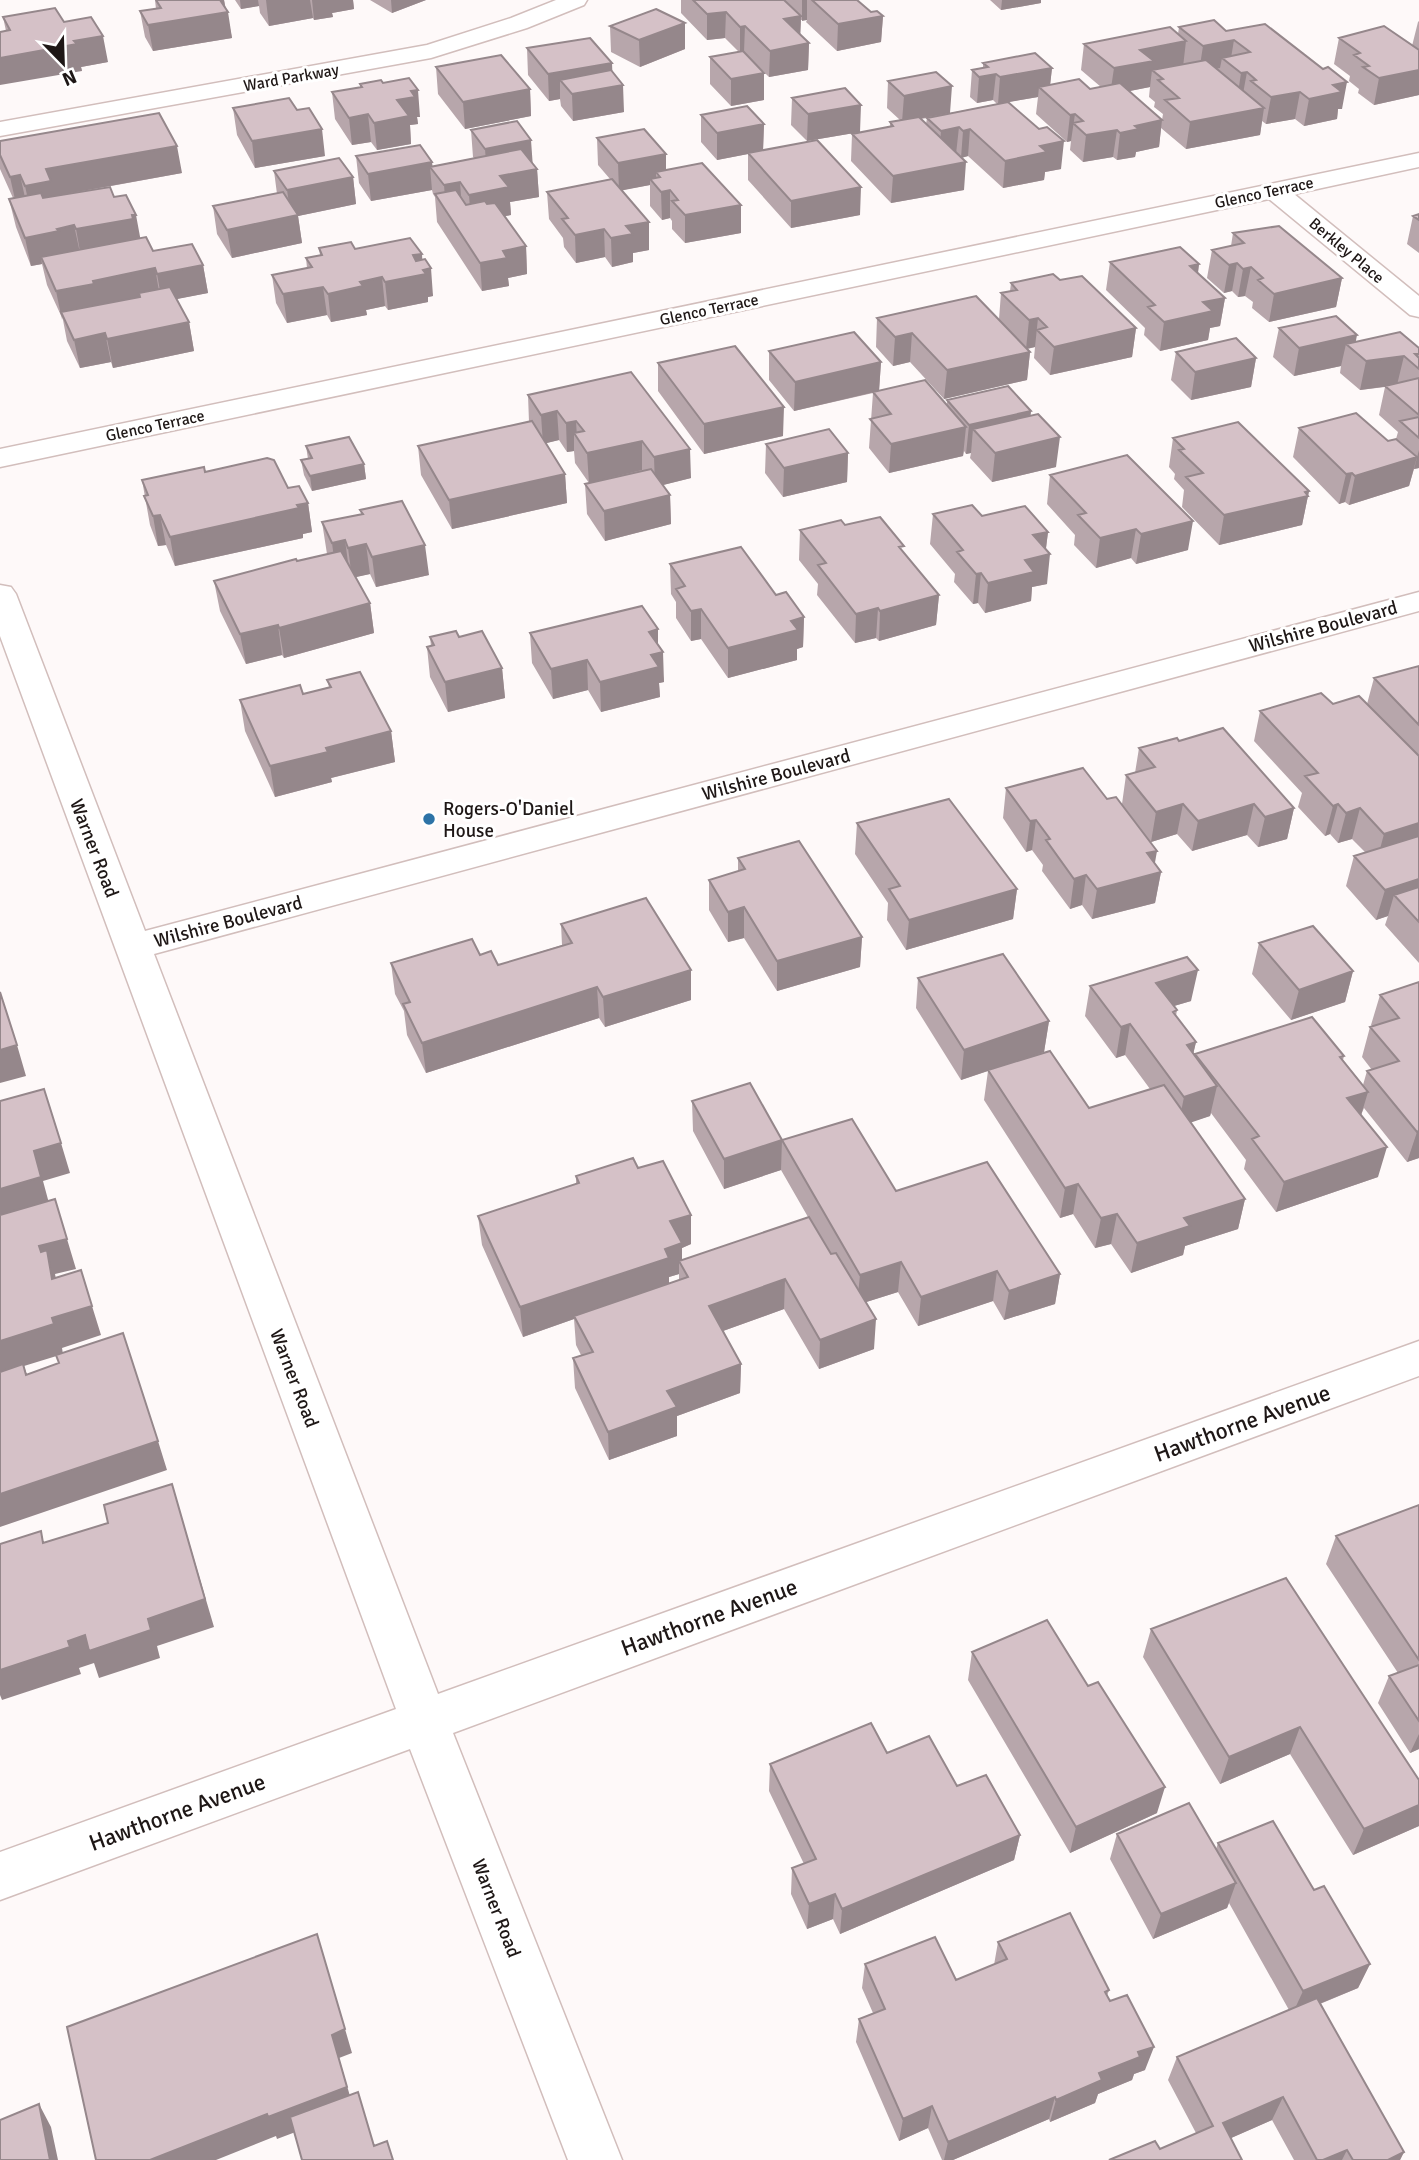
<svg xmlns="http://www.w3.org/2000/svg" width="1419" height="2160" font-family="Signika,sans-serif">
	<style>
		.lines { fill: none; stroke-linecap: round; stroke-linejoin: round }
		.minor-casing { stroke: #d2bebc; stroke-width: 3 }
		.minor { fill: #fff; fill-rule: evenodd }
		.wall { fill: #b7a6ab; fill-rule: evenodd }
		.shaded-wall { fill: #95878b }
		.building { fill: #d5c1c7; stroke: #95878b; stroke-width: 2 }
		.poi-dot { fill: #2d73a7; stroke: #fff; stroke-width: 2.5 }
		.labels { text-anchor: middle; stroke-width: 6; stroke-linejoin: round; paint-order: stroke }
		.far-street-label { font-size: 16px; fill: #1e1716; stroke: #fff }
		.street-label { font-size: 19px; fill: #1e1716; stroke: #fff }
		.poi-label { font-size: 19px; fill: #1e1716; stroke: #fff; text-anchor: start }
		.near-street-label { font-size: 23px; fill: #1e1716; stroke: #fff }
	</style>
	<rect width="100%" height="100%" fill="#fef9f9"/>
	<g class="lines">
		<!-- minor casing -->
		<g class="minor-casing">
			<path id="minor" d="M556,0H587L584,5L527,28L431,58L0,136V122L427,45L511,18Z
				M1419,153V167L1294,194L1419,296V317L1410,315L1269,199L0,467V449Z
				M0,585L11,587L16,594L145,931L1419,592V611L154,954L438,1694L1419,1341V1376L453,1733L622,2160H568L410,1749L0,1900V1852L396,1709L0,636Z"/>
		</g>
		<!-- minor -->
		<use href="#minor" class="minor"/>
	</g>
	<!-- wall -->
	<path class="wall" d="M155,0H224L232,38L153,51L145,37L140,11L156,9Z
		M235,0H353L354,9L332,13L333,17L314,20L313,18L269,26L260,13L259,6L241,9Z
		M370,0H426L392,13Z
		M681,0H857L871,12L883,16L881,42L837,51L806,22L807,20H801L800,35L809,43L808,70L769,77L746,54L764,73V100L731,106L710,84V57L739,52L725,38L707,40L681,13Z
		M990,0H1041V3L1001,10Z
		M3,17L64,22L108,62L81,67L82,71L6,31Z
		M1419,21V95L1374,105L1358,93L1359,89L1349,81L1350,76L1334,64L1339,38L1412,46L1418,22Z
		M610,26L685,49L640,67L611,52Z
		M1179,27L1226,31L1342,109H1338L1337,119L1304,126L1295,119L1266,124L1262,121L1260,135L1186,149L1161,128L1159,147L1136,152L1135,157L1117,160L1113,157L1083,162L1070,150L1071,141L1067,142L1036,114L1038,97L1008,102L1061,169L1045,172L1044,180L1003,188L968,156L961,158L964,190L891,203L851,161L852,134L890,127V122L900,120L887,108L888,81L950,113L997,104L993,100L977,103L970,97L972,70L983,68V63L1052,68L1050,85L1090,89L1101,87L1081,70L1084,44L1178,34ZM1150,87L1149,97L1155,102L1154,107L1163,114L1162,120L1129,91ZM927,118L926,124L921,119Z
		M527,48L612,63V72L624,112L573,121L561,106L560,99L549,101L528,75Z
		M436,67L530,89L531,116L465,129L438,94Z
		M383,83L420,117H417L418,124L410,125L411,144L377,150L371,142L352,145L335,119L332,92L360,87V84Z
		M792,98L860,132L807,141L791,125Z
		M233,108L325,156L255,168L237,135Z
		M701,115L764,124L763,150L860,215L791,228L748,180V154L717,160L701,142Z
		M471,130L533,164L537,169L539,197L510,202L511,215L504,216L526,246L527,274L508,278L509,286L482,291L437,222L435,197L433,194L432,190L371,201L359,183L356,156L433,166L474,158L473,157Z
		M597,138L741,205V233L685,243L672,229V221L670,218L662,220L650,206V185L622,190L649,250L633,253V262L612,267L605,257L576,263L564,247L563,238L549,219L547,192L610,179L598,165Z
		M0,141L182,173L73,193L114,197L140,238L153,251L203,265L208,293L176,299L189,322L194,351L113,368L111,362L80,368L67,341L63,320L47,285L42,264L31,266L16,227L9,199L13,198L0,169Z
		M274,171L353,177L356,204L298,216L302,243L232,258L217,234L213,206L277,194Z
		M1419,214V253L1407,244L1413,216Z
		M1233,233L1342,278L1336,307L1269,322L1252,308L1253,302L1245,296L1238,297L1232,291L1224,293L1207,278L1212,250L1231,246Z
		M319,248L355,249L422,254V260L433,296L428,297V302L388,310L385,306L366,310L367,315L331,322L327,315L287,323L276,303L272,275L307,268L306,258L320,255Z
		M1110,262L1199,264L1198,274L1225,298L1220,326L1210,328L1208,340L1160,351L1144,335L1145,328L1106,290Z
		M1060,280L1136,328L1132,357L1050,375L1034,358L1035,347L1027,349L1030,352L1027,380L944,399L910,362L893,366L876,347L877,318L999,319L1001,293L1010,291L1011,283Z
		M1279,328L1356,342L1419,348V468L1414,469L1409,486L1349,505L1345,502L1339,504L1293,457L1299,428L1388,441L1396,439L1398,432L1379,415L1385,387L1360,390L1340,373L1341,366L1294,376L1273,357Z
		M769,351L881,362L879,391L947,405V400L1031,411L1030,416L1056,467L992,482L970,458L971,453L966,454L964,451L963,456L889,473L869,448L873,393L794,411L769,380Z
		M1176,352L1256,358L1251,387L1191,400L1171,380Z
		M658,363L783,436L704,454L658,391Z
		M631,372L691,478L663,485L670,495L671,524L605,541L587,514L585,484L643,471L589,483L575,463L574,451L567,452L559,440L546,443L565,474L567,503L452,529L421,475L418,446L529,422L528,395Z
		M1173,438L1309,491L1302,525L1219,545L1182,507L1184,490L1174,479L1175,474L1169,467Z
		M766,444L848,453L847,482L783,497L765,473Z
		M306,446L364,464L366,479L312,491L304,475L301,460L308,459Z
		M205,472L288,488L308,503L312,532L303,534V538L175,566L166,545L158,546L150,525L142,480Z
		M1050,475L1188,550L1136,564L1131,558L1096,568L1074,545L1075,535L1047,504Z
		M360,510L429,575L376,587L370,574L355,577L370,603L374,633L284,658L282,655L246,664L220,611L214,581L327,554L322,522L361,514Z
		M933,514L982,516L1048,532L1046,549L1047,584L1032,587L1031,601L985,613L978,603L973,604L954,582L955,574L930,544Z
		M845,525L904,553L939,595L936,625L879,641L876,638L855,643L817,595L818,584L799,560L800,530Z
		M670,564L776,595L804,617L803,647L797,649V660L728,678L701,639L691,641L676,618V602L671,594Z
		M530,633L658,645L664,682L659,683L660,697L601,712L588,690L553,699L532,663Z
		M430,637H459L502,668L505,698L448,712L430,677L427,647L431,646Z
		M1419,666V963L1385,925L1388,916L1376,920L1346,886L1354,856L1365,852L1352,839L1338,843L1330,834L1325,836L1298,807L1302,793L1254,741L1260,711L1333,704H1367L1374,678Z
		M327,680L391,731L395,762L331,778L332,782L275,797L245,731L240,700L303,694L329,687Z
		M1179,741L1294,808L1287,839L1258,847L1247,835L1192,851L1177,834L1151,842L1155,864L1161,872L1155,903L1092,919L1082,905L1070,909L1042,871L1043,865L1032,850L1026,852L1003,818L1006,788L1107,799L1122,804L1126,775L1135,773L1139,748Z
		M857,823L1017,889L1013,919L906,950L887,920L888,903L855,854Z
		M738,858L862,937L860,967L777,991L744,938L728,942L709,910V880L738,871Z
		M561,924L691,1000L605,1027L599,1018L426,1073L407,1035L404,1011L395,994L391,963L480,955L498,965L562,945Z
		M1259,943L1353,971L1345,1002L1291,1020L1252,974Z
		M918,978L1049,1021L1044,1052L1019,1061L1089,1108L1150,1089L1125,1055L1116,1058L1085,1016L1090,986L1191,1001L1174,1006L1177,1010L1176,1016L1196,1042L1193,1054L1195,1056V1054L1344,1056L1343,1060L1363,1085L1367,1071L1372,1070L1362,1057L1370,1027L1372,1026L1371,1025L1380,995L1419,982V1158L1407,1162L1364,1108L1361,1115L1378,1177L1276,1212L1244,1169L1246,1160L1211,1113L1210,1116L1190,1122L1245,1199L1238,1229L1185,1246L1183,1255L1131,1273L1111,1244L1095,1248L1073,1214L1060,1218L984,1100L988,1071L961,1080L916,1008Z
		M692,1101L782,1140L896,1191L1060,1274L1055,1304L1004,1320L993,1301L918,1326L898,1292L866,1302L874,1349L819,1369L784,1309L723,1331L741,1364L740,1393L677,1416V1436L609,1460L575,1388L573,1358L581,1355L576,1345L574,1319L523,1337L482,1245L478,1216L576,1185V1176L638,1168L691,1244L682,1248V1260L808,1217L781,1170L724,1189L693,1131ZM679,1274V1280L669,1283V1277Z
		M1419,1505V1749L1410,1753L1378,1703L1389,1676L1398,1673L1326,1564L1336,1536Z
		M1286,1578L1419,1826L1353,1855L1290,1754L1220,1784L1143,1657L1151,1629Z
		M972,1652L1088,1686L1157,1813L1070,1853L968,1680Z
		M887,1753L957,1786L1020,1835L1014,1860L840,1934L833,1919L807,1929L791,1894L792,1868L804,1864L769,1791L770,1764Z
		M1117,1834L1216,1849L1218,1843L1314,1890L1370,1964L1358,1988L1320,2004L1404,2152L1400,2160H1294L1272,2120L1231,2138L1160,2149L1196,2133L1168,2080L1177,2057L1289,2010L1229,1903L1227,1908L1153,1939L1110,1859Z
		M998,1942L1109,1990L1107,1996L1145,2070L1134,2074L1132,2080L1098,2094L1095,2103L1050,2122L1049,2119L953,2160H942L928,2128L899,2141L856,2042L859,2019L873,2013L862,1988L865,1964L956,1980L994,1965Z"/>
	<!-- shaded-wall -->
	<path class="shaded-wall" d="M220,0H224L226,12H228L232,38L153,51L148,25Z
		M240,0H258L259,6L241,9Z
		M266,0H310L313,18L269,26Z
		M312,0H353L354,9L332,13L333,17L314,20Z
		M391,0H426L392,13Z
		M802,0H807V20L802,21Z
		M1002,0H1041V3L1001,10Z
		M726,12L725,38L707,40V14Z
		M801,16L800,43L784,19Z
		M883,16L881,42L837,51L838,24Z
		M685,23V49L640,67L639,40Z
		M745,26L744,52L740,53V27Z
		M103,36L108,62L81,67L82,71L0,85V58L74,41Z
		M1234,40L1230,64L1222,58L1220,68L1199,72L1203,46Z
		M1186,41L1183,67L1152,70L1150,87L1110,95L1114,68L1140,50Z
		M809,43L808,70L769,77L770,51Z
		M612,63L613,87L623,85L624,112L573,121L572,94L560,80V99L549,101L548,74Z
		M1052,68L1049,95L1039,87L1038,97L998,104L1000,77Z
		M1419,70V95L1374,105L1379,78Z
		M1247,72L1242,99L1237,100L1241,73Z
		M764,73V100L731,106V79Z
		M996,74L993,100L977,103L979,77Z
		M1347,82L1342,109H1338L1337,119L1304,126L1309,99L1333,85Z
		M952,86L950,113L902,122L904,96Z
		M530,89L531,116L465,129L463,102Z
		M418,90L420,117H417L418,124L410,125L411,144L377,150L374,123L397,100L411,91Z
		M1300,92L1295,119L1266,124L1271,97Z
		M861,105L860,132L807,141L808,114Z
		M1264,108L1260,135L1186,149L1190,122Z
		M368,114L371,142L352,145L349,118Z
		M1075,114L1071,141L1067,142L1070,115Z
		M1162,120L1159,147L1136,152L1135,157L1117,160L1120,133L1135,126Z
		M764,124L763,151L748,153V154L717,160V133Z
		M959,127L956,154L939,158L941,131Z
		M322,129L325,156L255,168L252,141Z
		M970,129L968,156L961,158L963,131Z
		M1117,130L1113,157L1083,162L1086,135Z
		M531,140L533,168L487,176L485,149Z
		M1064,141L1061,169L1045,172L1044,180L1003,188L1005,161L1040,146Z
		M177,146L182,173L54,196L31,213L25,186L46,169Z
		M666,154V182L656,172V184L650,179V185L619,191L618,163Z
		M432,162L433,170L430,167L432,190L371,201L368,174Z
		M966,162L964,190L891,203L893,176Z
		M537,169L539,197L510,202L511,215L471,222L469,195L500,176Z
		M20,175L26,202L16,204L10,177Z
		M353,177L356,204L298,216L302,243L232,258L227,230L291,217L287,190Z
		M460,182L462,209L446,212L444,185Z
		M861,187L860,215L791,228V201Z
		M670,190V218L662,220L661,192Z
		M741,205V233L685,243V215Z
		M132,215H136L141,242L81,257L76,229Z
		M649,222V250L633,253V262L612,267L611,238L626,226Z
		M74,225L80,253L41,257L42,264L31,266L25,238L57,229Z
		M604,229L605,257L576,263L575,235Z
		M526,246L527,274L508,278L509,286L482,291L480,263L503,251Z
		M422,254L423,274V270L431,268L433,296L428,297V302L388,310L385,282L413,255Z
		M1237,263L1232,291L1224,293L1229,265Z
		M1199,264L1195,292L1190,266Z
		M203,265L208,293L162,302L157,274Z
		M1251,267L1245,296L1238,297L1243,269Z
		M155,268L160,297L139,293L140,301L61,312L62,320L56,291L93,281Z
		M382,277L385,306L366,310L367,315L331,322L328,294L360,282Z
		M1342,278L1336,307L1269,322L1274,294Z
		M323,287L327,315L287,323L283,294Z
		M1225,298L1220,326L1210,328L1208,340L1160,351L1164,322L1203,302Z
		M1038,318L1035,347L1026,349L1029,320Z
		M189,322L194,351L113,368L107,339Z
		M1136,328L1132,357L1050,375L1054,347Z
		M105,333L111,362L80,368L74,340Z
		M912,333L910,362L893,366L895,337Z
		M1357,335L1354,351L1346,344L1341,366L1294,376L1299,348Z
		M1030,352L1027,380L944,399L947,370Z
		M1404,356L1397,385L1360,390L1366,361Z
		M1256,358L1251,387L1191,400L1195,372Z
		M881,362L879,391L794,411L795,382Z
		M784,407L783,436L704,454V424Z
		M557,411L559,440L543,444L541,415Z
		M1031,411L1028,440L973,429L971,453L966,454L969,425Z
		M576,421L577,438L574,433V451L567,452L566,423Z
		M966,427L963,456L889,473L891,444Z
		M1060,437L1056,467L992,482L995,453Z
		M642,441V470L589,483L587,453Z
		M690,449L691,478L655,487L654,457Z
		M1419,450V468L1414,469Z
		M848,453L847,482L783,497L784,468Z
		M1417,457L1409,486L1349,505L1355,476Z
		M364,464L366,479L312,491L310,476Z
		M1352,473L1345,502L1339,504L1346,474Z
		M565,474L567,503L452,529L449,500Z
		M1309,491L1302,525L1219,545L1224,515Z
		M670,495L671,524L605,541L604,511Z
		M308,503L312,532L303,534V538L175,566L170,537Z
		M160,515L166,545L158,546L153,516Z
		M1193,521L1188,550L1136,564L1141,534Z
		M1136,529L1131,558L1096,568L1100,538Z
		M1048,532L1045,555L1050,554L1047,584L1032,587L1031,601L985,613L988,583L1025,560L1033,535Z
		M345,540L349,570L336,573L332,543Z
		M366,544L370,574L352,578L348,548Z
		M425,545L429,575L376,587L372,557Z
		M981,573L978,603L973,604L976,574Z
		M939,595L936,625L879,641L880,611Z
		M370,603L374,633L284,658L279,628Z
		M878,608L876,638L855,643L856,614Z
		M701,609V639L691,641V611Z
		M804,617L803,647L797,649V660L728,678V648L791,621Z
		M278,625L282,655L246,664L240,634Z
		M658,629V653L663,652L664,682L659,683L660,697L601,712L600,682L649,632Z
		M587,660L588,690L553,699L551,669Z
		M502,668L505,698L448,712L445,682Z
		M391,731L395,762L331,778L332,782L275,797L270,766L326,748Z
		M1183,804L1177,834L1151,842L1156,812Z
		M1254,804L1247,835L1192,851L1198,821Z
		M1338,804L1330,834L1325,836L1333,806Z
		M1294,808L1287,839L1258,847L1265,817Z
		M1360,808L1352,839L1338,843L1346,813Z
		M1036,820L1032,850L1026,852L1030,821Z
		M1419,823V851L1376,864L1384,834Z
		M1157,851L1153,874L1161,872L1155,903L1092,919L1097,889L1147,853Z
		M1086,875L1082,905L1070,909L1074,879Z
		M1419,879V907L1394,895L1388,916L1376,920L1385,890Z
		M1017,889L1013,919L906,950L909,920Z
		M744,907V938L728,942V912Z
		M862,937L860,967L777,991V961Z
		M691,970V1000L605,1027L603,997Z
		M1198,970L1191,1001L1150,1013L1156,983Z
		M1353,971L1345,1002L1291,1020L1299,990Z
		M597,987L599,1018L426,1073L422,1043Z
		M1049,1021L1044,1052L961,1080L964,1050Z
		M1130,1024L1125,1055L1116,1058L1121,1027Z
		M1196,1042L1189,1072L1187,1045Z
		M17,1045L26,1076L0,1083V1050Z
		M1217,1086L1210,1116L1178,1127L1184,1097Z
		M1368,1092L1359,1122L1347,1098Z
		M1419,1131V1158L1407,1162L1417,1132Z
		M782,1140L781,1170L724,1189V1159Z
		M61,1143L70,1173L43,1181L50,1207L0,1222V1189L34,1151Z
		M1387,1147L1378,1177L1276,1212L1284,1182Z
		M1078,1184L1073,1214L1060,1218L1065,1188Z
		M1245,1199L1238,1229L1185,1246L1183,1255L1131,1273L1137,1243L1184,1218Z
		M1117,1214L1111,1244L1095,1248L1101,1218Z
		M691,1215V1244L682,1248V1267L679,1261V1274L669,1277V1288L574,1316V1319L523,1337L520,1307L665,1249L670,1221Z
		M67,1239L76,1269L55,1274L62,1309L49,1276L39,1246Z
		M901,1262L898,1292L857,1305L860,1275Z
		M997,1271L993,1301L918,1326L921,1297Z
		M1060,1274L1055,1304L1004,1320L1009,1291Z
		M785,1279L784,1309L709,1336V1306Z
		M92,1306L101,1335L62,1348L63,1354L24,1366L33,1393L0,1373V1341L52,1318Z
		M876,1319L874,1349L819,1369L820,1340Z
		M741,1364L740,1393L677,1416V1436L609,1460L608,1432L667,1391Z
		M158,1441L167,1470L0,1527V1494Z
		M172,1484L214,1627L157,1646L160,1658L99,1678L94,1663L79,1668L81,1674L2,1700L0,1695V1670L68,1641L85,1635L148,1619Z
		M1300,1727L1290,1754L1220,1784L1229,1757Z
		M1419,1734V1749L1410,1753Z
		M1165,1787L1157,1813L1070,1853L1076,1827Z
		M1419,1805V1826L1353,1855L1364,1829Z
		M1020,1835L1014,1860L840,1934L842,1909Z
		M1236,1883L1227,1908L1153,1939L1161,1914Z
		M835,1894L833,1919L807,1929L809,1904Z
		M1370,1964L1358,1988L1292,2015L1303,1991Z
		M345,2029L352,2053L339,2058L354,2110L277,2139L276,2136L216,2160H150L332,2035Z
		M1154,2047L1145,2070L1134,2074L1132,2080L1098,2094L1095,2103L1050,2122L1056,2100L1099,2073L1138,2052Z
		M1055,2097L1049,2119L953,2160H944L948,2142Z
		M1283,2097L1272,2120L1213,2146L1223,2123Z
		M39,2104L51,2127L58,2160H50Z
		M932,2106L928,2128L899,2141L903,2119Z
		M1347,2150L1342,2160H1323Z
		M1404,2152L1400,2160H1388Z"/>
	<!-- building -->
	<path class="building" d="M156,0H220L228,12L148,25L140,11L161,8Z
		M693,0H784L801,16L784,19L809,43L770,51L745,26L740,27L726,12L707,14Z
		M812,0H857L871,12L877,11L883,16L838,24Z
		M55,8L64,22L91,17L103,36L74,41L77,44L0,58V32L10,30L3,17Z
		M656,9L685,23L639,40L610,26Z
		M1214,20L1226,31L1265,24L1323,69L1328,67L1347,82L1333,85L1342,92L1309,99L1300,92L1271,97L1251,81L1256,80L1247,72L1241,73L1222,58L1250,52L1234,40L1203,46L1179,27Z
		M1384,26L1419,50V70L1379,78L1363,67L1369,66L1354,55L1360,53L1339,38Z
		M1170,27L1186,41L1140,50L1154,61L1114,68L1084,44Z
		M590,38L612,63L548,74L527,48Z
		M743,51L764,73L731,79L710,57Z
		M1035,53L1052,68L1000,77L996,74L979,77L972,70L988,67L983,63Z
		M501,55L530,89L463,102L436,67Z
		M1206,60L1264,108L1190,122L1165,100L1179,98L1158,80L1163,79L1152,70Z
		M611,70L623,85L572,94L560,80Z
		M936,72L952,86L904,96L888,81Z
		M409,78L418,90L411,91L415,97L397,100L409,116L374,123L368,114L349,118L332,92L362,87L360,84L381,80L383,83Z
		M1079,79L1090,89L1120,83L1162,120L1135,126L1139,129L1120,133L1117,130L1086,135L1073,123L1083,121L1075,114L1070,115L1039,87Z
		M845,88L861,105L808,114L792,98Z
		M289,98L297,110L309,108L322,129L252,141L233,108Z
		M1008,102L1039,129L1047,127L1064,141L1040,146L1047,152L1005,161L970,129L963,131L959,127L941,131L927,118Z
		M747,106L764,124L717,133L701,115Z
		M159,113L177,146L46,169L51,181L25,186L20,175L10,177L0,155V141Z
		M919,117L966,162L893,176L852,134L893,126L890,122Z
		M517,121L531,140L485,149L471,130Z
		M644,129L666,154L618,163L597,138Z
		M817,140L861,187L791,201L748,153Z
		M420,145L432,162L368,174L356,156Z
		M521,149L537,169L500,176L509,187L469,195L460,182L444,185L430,167Z
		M339,158L353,177L287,190L274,171Z
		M702,163L741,205L685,215L672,201L678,200L670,190L661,192L650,179L660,177L656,172Z
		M612,179L649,222L626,226L633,234L611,238L604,229L575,235L562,219L568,218L547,192Z
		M110,187L114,197L126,195L136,215H132L133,219L76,229L74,225L57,229L59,231L25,238L9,199L41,193L43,198Z
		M456,190L466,205L485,201L487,204L495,203L526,246L503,251L507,258L480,263L435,194Z
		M283,192L298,215L227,230L213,206Z
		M1419,214V220L1413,216Z
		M1279,226L1342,278L1274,294L1258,280L1263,278L1251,267L1243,269L1237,263L1229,265L1212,250L1244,243L1233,233Z
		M146,237L153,251L192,244L203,265L157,274L155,268L93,281L94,284L56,291L41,257Z
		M410,238L422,254L413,255L416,261L425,259L431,268L423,270L426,274L385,282L382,277L360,282L363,286L328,294L323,287L283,294L272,275L312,267L306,258L322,255L319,248L351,242L355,249Z
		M1180,247L1199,264L1190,266L1225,298L1203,302L1213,311L1164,322L1148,307L1155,305L1110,262Z
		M1053,274L1060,280L1082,276L1136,328L1054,347L1037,330L1047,327L1038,318L1029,320L1001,293L1017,290L1011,283Z
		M170,287L189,322L107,339L105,333L74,340L61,312L140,297L139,293Z
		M976,296L1030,352L947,370L912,333L895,337L877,318Z
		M1336,316L1357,335L1299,348L1279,328Z
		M854,332L881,362L795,382L769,351Z
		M1400,332L1419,348V354H1415L1419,358V369L1404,356L1366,361L1346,344Z
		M1236,338L1256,358L1195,372L1176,352Z
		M735,346L784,407L704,424L658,363Z
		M631,372L690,449L654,457L642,441L587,453L574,433L584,431L576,421L566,423L557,411L541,415L528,395Z
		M1419,378V415L1385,386Z
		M925,380L966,427L891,444L870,419L891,414L873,392Z
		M1008,386L1031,411L969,425L947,400Z
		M1356,413L1388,441L1396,439L1417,457L1355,476L1352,473L1346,474L1299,428Z
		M1038,414L1060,437L995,453L973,429Z
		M1419,417V438L1400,421Z
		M532,421L565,474L449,500L418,446Z
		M1238,422L1309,491L1305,492L1308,496L1224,515L1186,477L1203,473L1179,450L1184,449L1173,438Z
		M829,429L848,453L784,468L766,444Z
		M349,437L364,464L310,476L301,460L312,458L306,446Z
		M1127,455L1193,521L1141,534L1136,529L1100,538L1078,515L1086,513L1050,475Z
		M267,458L274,460L288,488L299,486L308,503L297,505L299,508L170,537L160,515L153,516L144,496L148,495L142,480L204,467L205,472Z
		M651,469L670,495L604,511L585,484Z
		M402,501L425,545L372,557L366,544L348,548L345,540L332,543L322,522L363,514L360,510Z
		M972,505L982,516L1025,506L1048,532L1033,535L1050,554L1025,560L1034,572L988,583L981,573L976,574L957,552L963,550L933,514Z
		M880,517L904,546L899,547L939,595L880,611L878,608L856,614L818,565L826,563L800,530L841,520L845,525Z
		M741,547L776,595L786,592L804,617L791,621L798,630L728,648L701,609L691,611L676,589L685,586L670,564Z
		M341,551L370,603L279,628L278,625L240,634L214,581L296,559L297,561Z
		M642,606L658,629L649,632L663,652L651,655L659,667L600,682L587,660L551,669L530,633Z
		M456,631L459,637L482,631L502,668L445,682L427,647L434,645L430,637Z
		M1419,666V725L1374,678Z
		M360,672L391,731L326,748L328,752L270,766L240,700L300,685L303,694L331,687L327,680Z
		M1321,693L1333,704L1359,696L1419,756V823L1384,834L1360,808L1346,813L1338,804L1333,806L1305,776L1318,773L1260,711Z
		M1223,728L1294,808L1265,817L1254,804L1198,821L1183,804L1156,812L1126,775L1155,767L1139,748L1177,738L1179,741Z
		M1083,768L1107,799L1116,797L1157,851L1147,853L1161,872L1097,889L1086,875L1074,879L1046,840L1050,839L1036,820L1030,821L1006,788Z
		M949,799L1017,889L909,920L889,889L900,886L857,823Z
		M1419,836V879L1385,890L1354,856Z
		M799,841L862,937L777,961L744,907L728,912L709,880L745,869L738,858Z
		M1419,887V922L1394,895Z
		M646,898L691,970L603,997L597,987L422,1043L403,1004L410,1002L391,963L472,939L480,955L491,951L498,965L572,943L561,924Z
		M1313,926L1353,971L1299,990L1259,943Z
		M1003,954L1049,1021L964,1050L918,978Z
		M1187,957L1198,970L1156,983L1177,1010L1173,1012L1196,1042L1187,1045L1217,1086L1184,1097L1130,1024L1121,1027L1090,986Z
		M1419,982V1131L1417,1132L1367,1071L1399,1061L1370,1027L1399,1018L1380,995Z
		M0,992L17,1045L0,1050Z
		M1312,1017L1344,1056L1340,1057L1368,1092L1347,1098L1387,1147L1284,1182L1252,1139L1259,1136L1195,1054Z
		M1050,1051L1089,1108L1164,1085L1245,1199L1184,1218L1190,1226L1137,1243L1117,1214L1101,1218L1078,1184L1065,1188L988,1070Z
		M750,1083L782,1140L724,1159L692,1101Z
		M44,1089L61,1143L34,1151L41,1177L0,1189V1101Z
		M852,1119L896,1191L987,1162L1060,1274L1009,1291L997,1271L921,1297L901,1262L860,1275L782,1140Z
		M633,1158L638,1168L663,1161L691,1215L670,1221L682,1243L665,1249L669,1258L520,1307L478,1216L579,1183L576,1176Z
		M55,1199L67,1239L39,1246L41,1252L47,1250L52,1279L81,1270L92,1306L52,1318L54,1324L0,1341V1215Z
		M809,1217L831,1254L836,1253L876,1319L820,1340L785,1279L709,1306L741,1364L667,1391L677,1407L608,1432L573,1358L593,1352L574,1316L688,1277L679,1261Z
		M123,1333L158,1441L0,1494V1372L23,1364L26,1375L59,1363L56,1355Z
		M172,1484L205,1599L148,1619L151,1630L89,1651L85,1635L68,1641L70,1647L0,1670V1544L41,1531L43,1543L108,1523L104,1505Z
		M1419,1505V1660L1336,1536Z
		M1286,1578L1419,1780V1805L1364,1829L1300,1727L1229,1757L1151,1629Z
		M1047,1620L1088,1686L1098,1682L1165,1787L1076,1827L972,1652Z
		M1419,1665V1721L1389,1676Z
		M871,1723L887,1753L929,1736L957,1786L986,1775L1020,1835L842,1909L835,1894L809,1904L792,1868L816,1859L770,1764Z
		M1189,1803L1236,1883L1161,1914L1117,1834Z
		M1273,1821L1314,1890L1324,1886L1370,1964L1303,1991L1218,1843Z
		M1070,1913L1109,1990L1105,1992L1110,2001L1127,1995L1154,2047L1138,2052L1140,2057L1099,2073L1102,2080L1056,2100L1055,2097L948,2142L932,2106L903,2119L859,2019L885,2009L865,1964L935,1937L956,1980L1007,1959L998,1942Z
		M317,1934L345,2029L332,2035L347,2087L268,2117L267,2114L150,2160H96L67,2027Z
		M1317,1998L1404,2152L1388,2160H1353L1347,2150L1323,2160H1317L1283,2097L1223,2123L1242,2160H1109L1155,2141L1160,2149L1213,2126L1177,2057Z
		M358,2092L374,2146L387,2141L393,2160H302L290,2117Z
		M39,2104L50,2160H0V2120Z"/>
	<!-- markers -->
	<circle class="poi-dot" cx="429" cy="819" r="7"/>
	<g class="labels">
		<!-- far-street labels -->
		<g class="far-street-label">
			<text transform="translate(291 77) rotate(-10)" y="6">Ward Parkway</text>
			<text transform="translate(1264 192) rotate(-12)" y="6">Glenco Terrace</text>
			<text transform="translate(1347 250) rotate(40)" y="6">Berkley Place</text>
			<text transform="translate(709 309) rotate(-12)" y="6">Glenco Terrace</text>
			<text transform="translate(155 425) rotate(-12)" y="6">Glenco Terrace</text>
		</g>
		<!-- street labels -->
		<g class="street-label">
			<text transform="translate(1323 626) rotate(-15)" y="7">Wilshire Boulevard</text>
			<text transform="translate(776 774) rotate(-15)" y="7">Wilshire Boulevard</text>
			<text transform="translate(95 848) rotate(69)" y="7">Warner Road</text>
			<text transform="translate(228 921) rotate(-15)" y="7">Wilshire Boulevard</text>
			<text transform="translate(295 1378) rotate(69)" y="7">Warner Road</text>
			<text transform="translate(497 1908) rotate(69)" y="7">Warner Road</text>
		</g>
		<!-- poi labels -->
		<g class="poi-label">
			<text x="443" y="815">Rogers-O'Daniel<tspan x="443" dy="22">House</tspan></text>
		</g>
		<!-- near-street labels -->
		<g class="near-street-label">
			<text transform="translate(1242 1423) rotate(-20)" y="8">Hawthorne Avenue</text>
			<text transform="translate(709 1617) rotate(-20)" y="8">Hawthorne Avenue</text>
			<text transform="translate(177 1812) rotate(-20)" y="8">Hawthorne Avenue</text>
		</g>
	</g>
	<!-- north arrow -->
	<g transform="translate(63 63) rotate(157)" stroke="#ffffff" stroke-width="5" paint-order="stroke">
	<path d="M0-5L12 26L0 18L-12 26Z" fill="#1e1716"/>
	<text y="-10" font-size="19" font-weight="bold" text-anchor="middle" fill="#1e1716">N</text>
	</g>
</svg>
